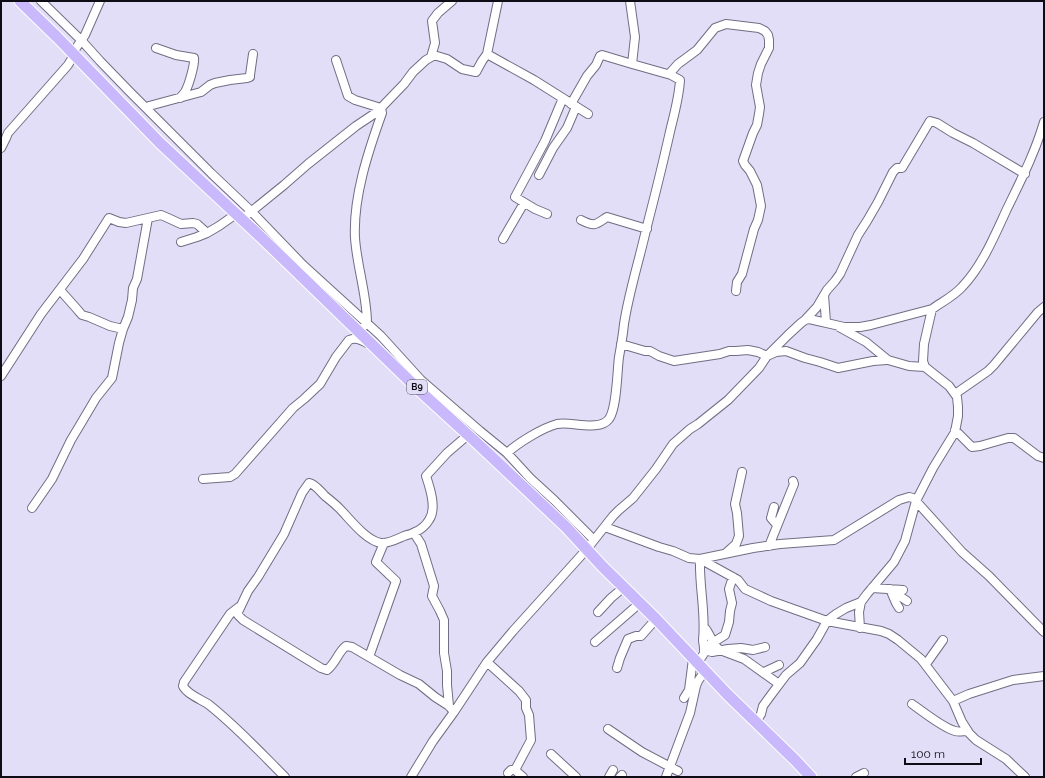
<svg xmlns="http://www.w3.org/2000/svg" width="1045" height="778" font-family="Raleway,sans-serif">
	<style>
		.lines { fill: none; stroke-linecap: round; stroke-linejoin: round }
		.minor-casing { stroke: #726d83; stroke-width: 10 }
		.highway-casing { stroke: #fff; stroke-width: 13 }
		.minor { stroke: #fff; stroke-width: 8 }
		.highway { stroke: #c9b9fc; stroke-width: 11 }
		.labels { text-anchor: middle; stroke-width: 3.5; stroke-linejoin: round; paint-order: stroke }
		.shield { fill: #e3def7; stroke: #4e4b58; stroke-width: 1 }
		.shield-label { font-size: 9px; font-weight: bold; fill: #0e0c14 }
	</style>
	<rect width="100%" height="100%" fill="#e3def7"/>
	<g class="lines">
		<!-- minor casing -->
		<g class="minor-casing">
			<path id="minor" d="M41,1L82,41L100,61L130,92L211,173L251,211L303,265L381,336L421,380L480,431L507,453L530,478L554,500L594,540
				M156,48L176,55L194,58C195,64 189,84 186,90C185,93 182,95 180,98
				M487,54L534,80L588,114
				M431,57L435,43L432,21L438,13L452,1
				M336,60L348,96L355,100L381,108
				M669,74L678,64L697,50L715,28L726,24L759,28L765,31L768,35L769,40V48L761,64L758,73L756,85L760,107L759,114L757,125L753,133L743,161L745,165L750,171L757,185L761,206L758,220L754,229L742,274L737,282L736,291
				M571,104L587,76L596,65L600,56L602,55L632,64
				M146,108L149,106L201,92L210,85L215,83L230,80L247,78L250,77V75L253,54
				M1,148L6,138L8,133L68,65L74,55L76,48L85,35L100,1
				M539,175L553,148L567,128L576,107
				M547,214L535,209L515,197L545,141L563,98
				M242,219L284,185L308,164L356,126L377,112L404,84L413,72L426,60L433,56H437L447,59L462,69L476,72L482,61L487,54L498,1
				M581,220C595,227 595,225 607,217L647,229
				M503,239L524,203
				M181,242L197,237L207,233
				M60,290L76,308L82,315L89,317L110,326L123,329
				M805,320L817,307L824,295
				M826,322L824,295L827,290L835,281L840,274L858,235L867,221L878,202L893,172L897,168H902L930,121L937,123L953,133L973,143L1025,174
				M839,327L866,342L888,360L909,366L925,367
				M359,331L367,323C367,295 357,267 355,238C353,197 368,152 382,113L381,108
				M621,344L645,351H650L659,356L674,361L720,354L729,351H736L748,350L758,352L767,356L776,352L786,351L805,358L820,362L838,368L873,361L887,360
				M1,376L41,314L83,259L109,218L119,222L126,223L161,215L168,218L181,224L193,223L197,224L207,233L219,226L236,214
				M955,394L988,371L994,365L1038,312L1044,307
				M955,430L972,447L980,446L1008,438H1014L1038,456L1044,458
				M507,453C518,443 542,428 557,424C571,421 599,432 609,419C617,408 617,372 619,357C621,346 623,335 624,324C629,292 639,261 646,230C654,199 662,167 669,136C673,118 679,99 680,80L671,75L632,64L635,37L630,1
				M203,479L230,477L235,474L293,408L304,399L320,384L336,357L349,340C356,337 361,340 367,343
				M774,507L771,518L777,525
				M32,508L52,479L71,440L80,425L96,398L112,378L119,343L123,329L128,317L132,300L133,288L137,279L148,218
				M605,527L659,547L673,551L689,558L700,559L738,580L745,589L771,601L827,621L881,631L889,634L898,640L921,659L953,701L962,722L969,733L976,740L1006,759L1025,777
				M414,533L421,544L434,586L432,596L440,611L444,620V653L447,671V685L449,706
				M769,546L794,484L793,481
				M726,553L736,544L739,536L737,513L735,504L742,472
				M872,588L903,590
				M890,589L896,603L899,608
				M891,590L907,601
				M239,607L230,614L184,682L183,686C187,694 200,699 208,704C236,726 260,752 285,777
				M598,612L611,598L623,588
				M705,628C711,635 712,645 720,650L744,659L779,684
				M860,628L859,612L861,602
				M595,642L640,603
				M709,645L725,635L729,622L730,611L732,603L729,589L733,577
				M704,650L712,652L728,649L741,648L753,650L765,647
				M369,657L396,581L376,562L384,543
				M487,662L519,691L526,700V708L529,715L531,740L515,770
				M697,663C699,660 703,656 704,653C705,649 703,644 703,640C706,613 699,587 700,559L753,548L780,544L834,540L899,500L909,497L913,498L916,501L962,552L989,576L1044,632
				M926,664L943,640
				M617,668L620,658L628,639L636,636H641L656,619
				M764,672L779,665
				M684,698L689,690L693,659
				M953,701L969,694L1013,680L1044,676
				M912,704C922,711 943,728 955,731C959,732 963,731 967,731
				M454,712L449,706L435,697L419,684L400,675L352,647L346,646C338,652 336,663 327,670L321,668L243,620L238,615V612L248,591L258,577L284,534L302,493L309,483C315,484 320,491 325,496C330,500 335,504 339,508C349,518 366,541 381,543C388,544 397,539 404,536C407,535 412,534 415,532C420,530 426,525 429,520C437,509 430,488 426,476L447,453L468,435
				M756,722L761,714L763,706L771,695L786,675L800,663L817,639L827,621L836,614L846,608L861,602L867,594L894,562L905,541L916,501L933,468L955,432L958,416V407L957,397L949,386L925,367L923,361L924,344L932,309C942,302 954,296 962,287C982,266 994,237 1006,211C1020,182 1035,153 1044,122
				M608,729L642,752L678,771
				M551,754L576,777
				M508,773L511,770H515L523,777
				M411,777L433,741L454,712L487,662L513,631L587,549L613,516L619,510L633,498L656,469L673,444L690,429L698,424L728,400L759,368L767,356L788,335L801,323L805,320L809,319L818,321L844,327H860L871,325L932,309
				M609,777L613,770
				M620,777L622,775
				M666,777L690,713L696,686L698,681L705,671
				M856,777L864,773"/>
		</g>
		<!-- highway casing -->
		<g class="highway-casing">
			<path id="highway" d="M20,1L57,37L160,143L263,239L421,392L478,444L566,527L603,567L656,619L727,694L795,760L811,777"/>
		</g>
		<!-- minor -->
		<use href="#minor" class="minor"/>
		<!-- highway -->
		<use href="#highway" class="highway"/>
	</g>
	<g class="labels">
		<!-- shield labels -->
		<rect class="shield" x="407" y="380" width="20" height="14" rx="3"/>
		<g class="shield-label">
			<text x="417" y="390">B9</text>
		</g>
	</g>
	<!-- border -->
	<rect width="1045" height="778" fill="none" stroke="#0e0c14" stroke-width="4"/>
	<!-- scale -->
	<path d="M905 758v6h76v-6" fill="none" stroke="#0e0c14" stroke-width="2"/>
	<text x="911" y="758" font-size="12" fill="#0e0c14" stroke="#e3def7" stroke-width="3" paint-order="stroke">100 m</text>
</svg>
